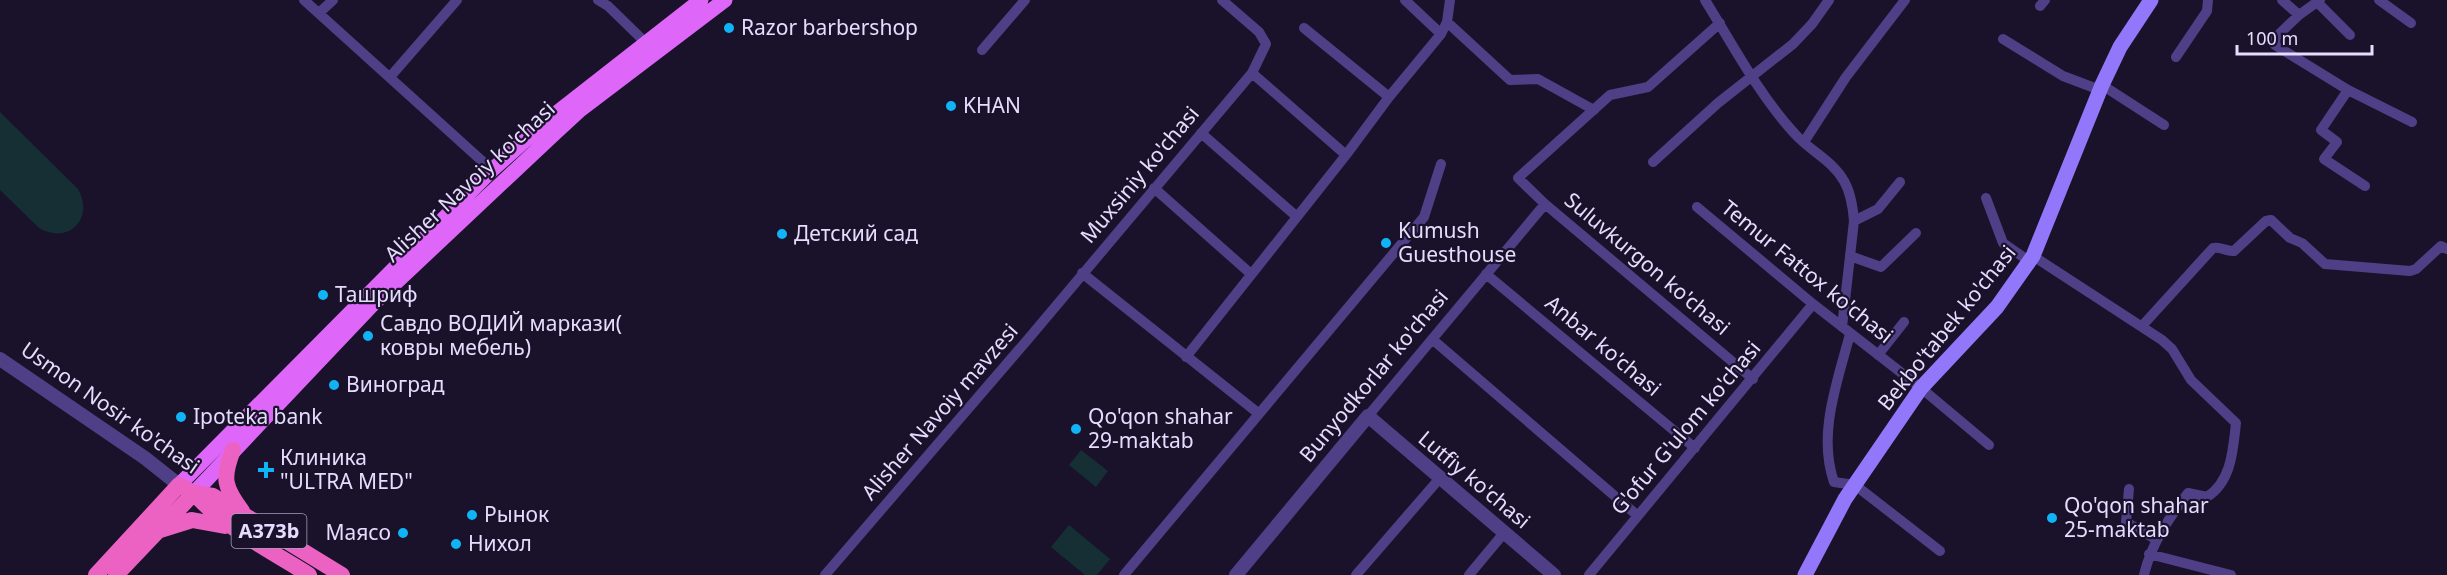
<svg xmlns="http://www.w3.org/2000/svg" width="2447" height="575" font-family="'Noto Sans',sans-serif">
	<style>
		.green { fill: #152f34 }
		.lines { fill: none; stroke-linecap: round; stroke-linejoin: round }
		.minor { stroke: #4f3f87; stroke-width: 10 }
		.tertiary { stroke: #4f3f87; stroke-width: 14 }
		.secondary { stroke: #9377fa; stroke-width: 15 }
		.primary { stroke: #de67f9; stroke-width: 15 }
		.trunk { stroke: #ec62c2; stroke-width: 16 }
		.poi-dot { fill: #10b4f6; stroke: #1a122a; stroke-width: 2 }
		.labels { text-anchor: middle; stroke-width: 4.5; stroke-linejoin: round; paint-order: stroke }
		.shield { fill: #1a122a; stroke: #a99fbe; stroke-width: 1.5 }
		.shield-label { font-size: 20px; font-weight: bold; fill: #e6dcfe }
		.poi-label { font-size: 21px; fill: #e6dcfe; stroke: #1a122a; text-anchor: start }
		.street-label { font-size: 21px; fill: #e6dcfe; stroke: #1a122a }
	</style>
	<rect width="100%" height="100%" fill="#1a122a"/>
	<!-- green -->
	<path class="green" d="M0,112L78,189C95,219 68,245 39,228L0,190Z
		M1081,450L1108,471L1096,487L1069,465Z
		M1069,525L1110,559L1097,575H1085L1051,547Z"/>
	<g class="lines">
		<!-- minor -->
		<path class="minor" d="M304,0L492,170
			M598,0L608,6L646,43
			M1405,0L1441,34
			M1705,0C1733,45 1759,95 1795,134C1810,151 1832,160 1844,181C1851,193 1853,208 1854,221L1842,327
			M2282,0L2299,15
			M2320,0L2299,15L2276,37L2275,45L2348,90L2321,130L2337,142L2324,159L2365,186
			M2379,0L2411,23
			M2317,2L2350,35
			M2040,6L2045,0
			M319,13L333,0
			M1447,22L1510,80L1538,79L1594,110
			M1720,23L1648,87L1610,95L1518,178L1545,204L1753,379
			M1304,28L1389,97
			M2003,39L2063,76L2100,90
			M982,50L1025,0
			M2176,57L2207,11L2208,0
			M1252,73L1346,155
			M390,77L457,0
			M2102,85L2164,125
			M2348,90L2412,122
			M1201,133L1296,216
			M1804,142L1846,77L1905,0
			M1653,162L1718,103L1793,44L1812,24L1829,0
			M1154,188L1251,274
			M1986,198L2003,243L2029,261
			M1697,207L1813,304L1921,388L1989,445
			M1854,221L1878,209L1900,182
			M1850,256L1881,267L1916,233
			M2033,256L2162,340L2172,349L2191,380L2236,423C2233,449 2232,481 2207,497L2188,493C2169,518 2151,544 2144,575
			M1082,273L1258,413
			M1486,274L1695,448
			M2142,326L2213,248C2221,246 2226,252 2234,251L2266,221L2271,220L2290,238L2302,243L2325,264L2410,271L2416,269L2441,246L2447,249
			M1850,334C1838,380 1817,434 1834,482L1855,485L1940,551
			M1432,339L1638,516
			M1878,355L1904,322
			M1186,357L1346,155L1389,97L1441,34L1447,22L1450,0
			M1368,416L1545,204
			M2129,489L2126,522L2157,540
			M2149,554L2231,575
			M825,575L1029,338L1252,73L1266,44L1259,32L1222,0
			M1124,575L1424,217L1441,164
			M1356,575L1440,478
			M1469,575L1504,533
			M1589,575L1813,304"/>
		<!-- tertiary -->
		<path class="tertiary" d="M0,359L145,458L179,485
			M1236,575L1368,416L1554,575"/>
		<!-- secondary -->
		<path class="secondary" d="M1805,575L1845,499L1921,388L1997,307L2033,256L2102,85L2120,47L2151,0"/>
		<!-- primary -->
		<path class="primary" d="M179,485L492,170L549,119L701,0
			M194,493L372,305L555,133L580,110L725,0"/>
		<!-- trunk -->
		<path class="trunk" d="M233,450C222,478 224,487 242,511
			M194,493C224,528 270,550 309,575
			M160,530L192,520L225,526
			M96,575L179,485L194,493L213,496L342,575
			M116,575L194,493"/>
	</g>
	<!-- markers -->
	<g class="poi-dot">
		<circle cx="729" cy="28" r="6"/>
		<circle cx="951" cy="106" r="6"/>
		<circle cx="782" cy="234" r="6"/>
		<circle cx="1386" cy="243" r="6"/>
		<circle cx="323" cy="295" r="6"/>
		<circle cx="368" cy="336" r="6"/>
		<circle cx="334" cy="385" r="6"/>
		<circle cx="181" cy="417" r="6"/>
		<circle cx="1076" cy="429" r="6"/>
		<path d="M263 461h6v6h6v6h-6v6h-6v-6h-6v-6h6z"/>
		<circle cx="472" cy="515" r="6"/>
		<circle cx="2052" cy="518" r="6"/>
		<circle cx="403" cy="533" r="6"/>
		<circle cx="456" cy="544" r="6"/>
	</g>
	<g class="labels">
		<!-- shield labels -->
		<rect class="shield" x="231.5" y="514" width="75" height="34" rx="4.5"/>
		<g class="shield-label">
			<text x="269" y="538">A373b</text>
		</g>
		<!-- poi labels -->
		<g class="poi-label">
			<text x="741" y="35">Razor barbershop</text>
			<text x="963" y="113">KHAN</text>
			<text x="1398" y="238">Kumush<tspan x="1398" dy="24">Guesthouse</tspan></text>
			<text x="794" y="241">Детский сад</text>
			<text x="335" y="302">Ташриф</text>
			<text x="380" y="331">Савдо ВОДИЙ маркази(<tspan x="380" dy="24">ковры мебель)</tspan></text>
			<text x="346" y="392">Виноград</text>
			<text x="193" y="424">Ipoteka bank</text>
			<text x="1088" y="424">Qo'qon shahar<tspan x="1088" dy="24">29-maktab</tspan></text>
			<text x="280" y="465">Клиника<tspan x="280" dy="24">"ULTRA MED"</tspan></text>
			<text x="2064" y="513">Qo'qon shahar<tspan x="2064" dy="24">25-maktab</tspan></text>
			<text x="484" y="522">Рынок</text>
			<text x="391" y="540" text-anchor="end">Маясо</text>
			<text x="468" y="551">Нихол</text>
		</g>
		<!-- street labels -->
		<g class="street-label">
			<text transform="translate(1140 175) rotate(-50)" y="7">Muxsiniy ko'chasi</text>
			<text transform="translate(470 182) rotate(-43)" y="7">Alisher Navoiy ko'chasi</text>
			<text transform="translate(1647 264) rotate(40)" y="7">Suluvkurgon ko'chasi</text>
			<text transform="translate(1807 272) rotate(39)" y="7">Temur Fattox ko'chasi</text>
			<text transform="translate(1947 328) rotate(-51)" y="7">Bekbo'tabek ko'chasi</text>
			<text transform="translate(1603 346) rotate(40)" y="7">Anbar ko'chasi</text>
			<text transform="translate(1374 376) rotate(-50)" y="7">Bunyodkorlar ko'chasi</text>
			<text transform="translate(110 408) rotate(35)" y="7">Usmon Nosir ko'chasi</text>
			<text transform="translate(940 412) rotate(-49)" y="7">Alisher Navoiy mavzesi</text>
			<text transform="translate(1686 428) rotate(-50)" y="7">G'ofur G'ulom ko'chasi</text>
			<text transform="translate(1474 480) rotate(40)" y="7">Lutfiy ko'chasi</text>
		</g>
	</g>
	<!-- scale -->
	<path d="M2237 45v9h135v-9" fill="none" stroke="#e6dcfe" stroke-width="3"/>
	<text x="2246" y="45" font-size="18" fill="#e6dcfe" stroke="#1a122a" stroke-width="4.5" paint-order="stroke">100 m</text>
</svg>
